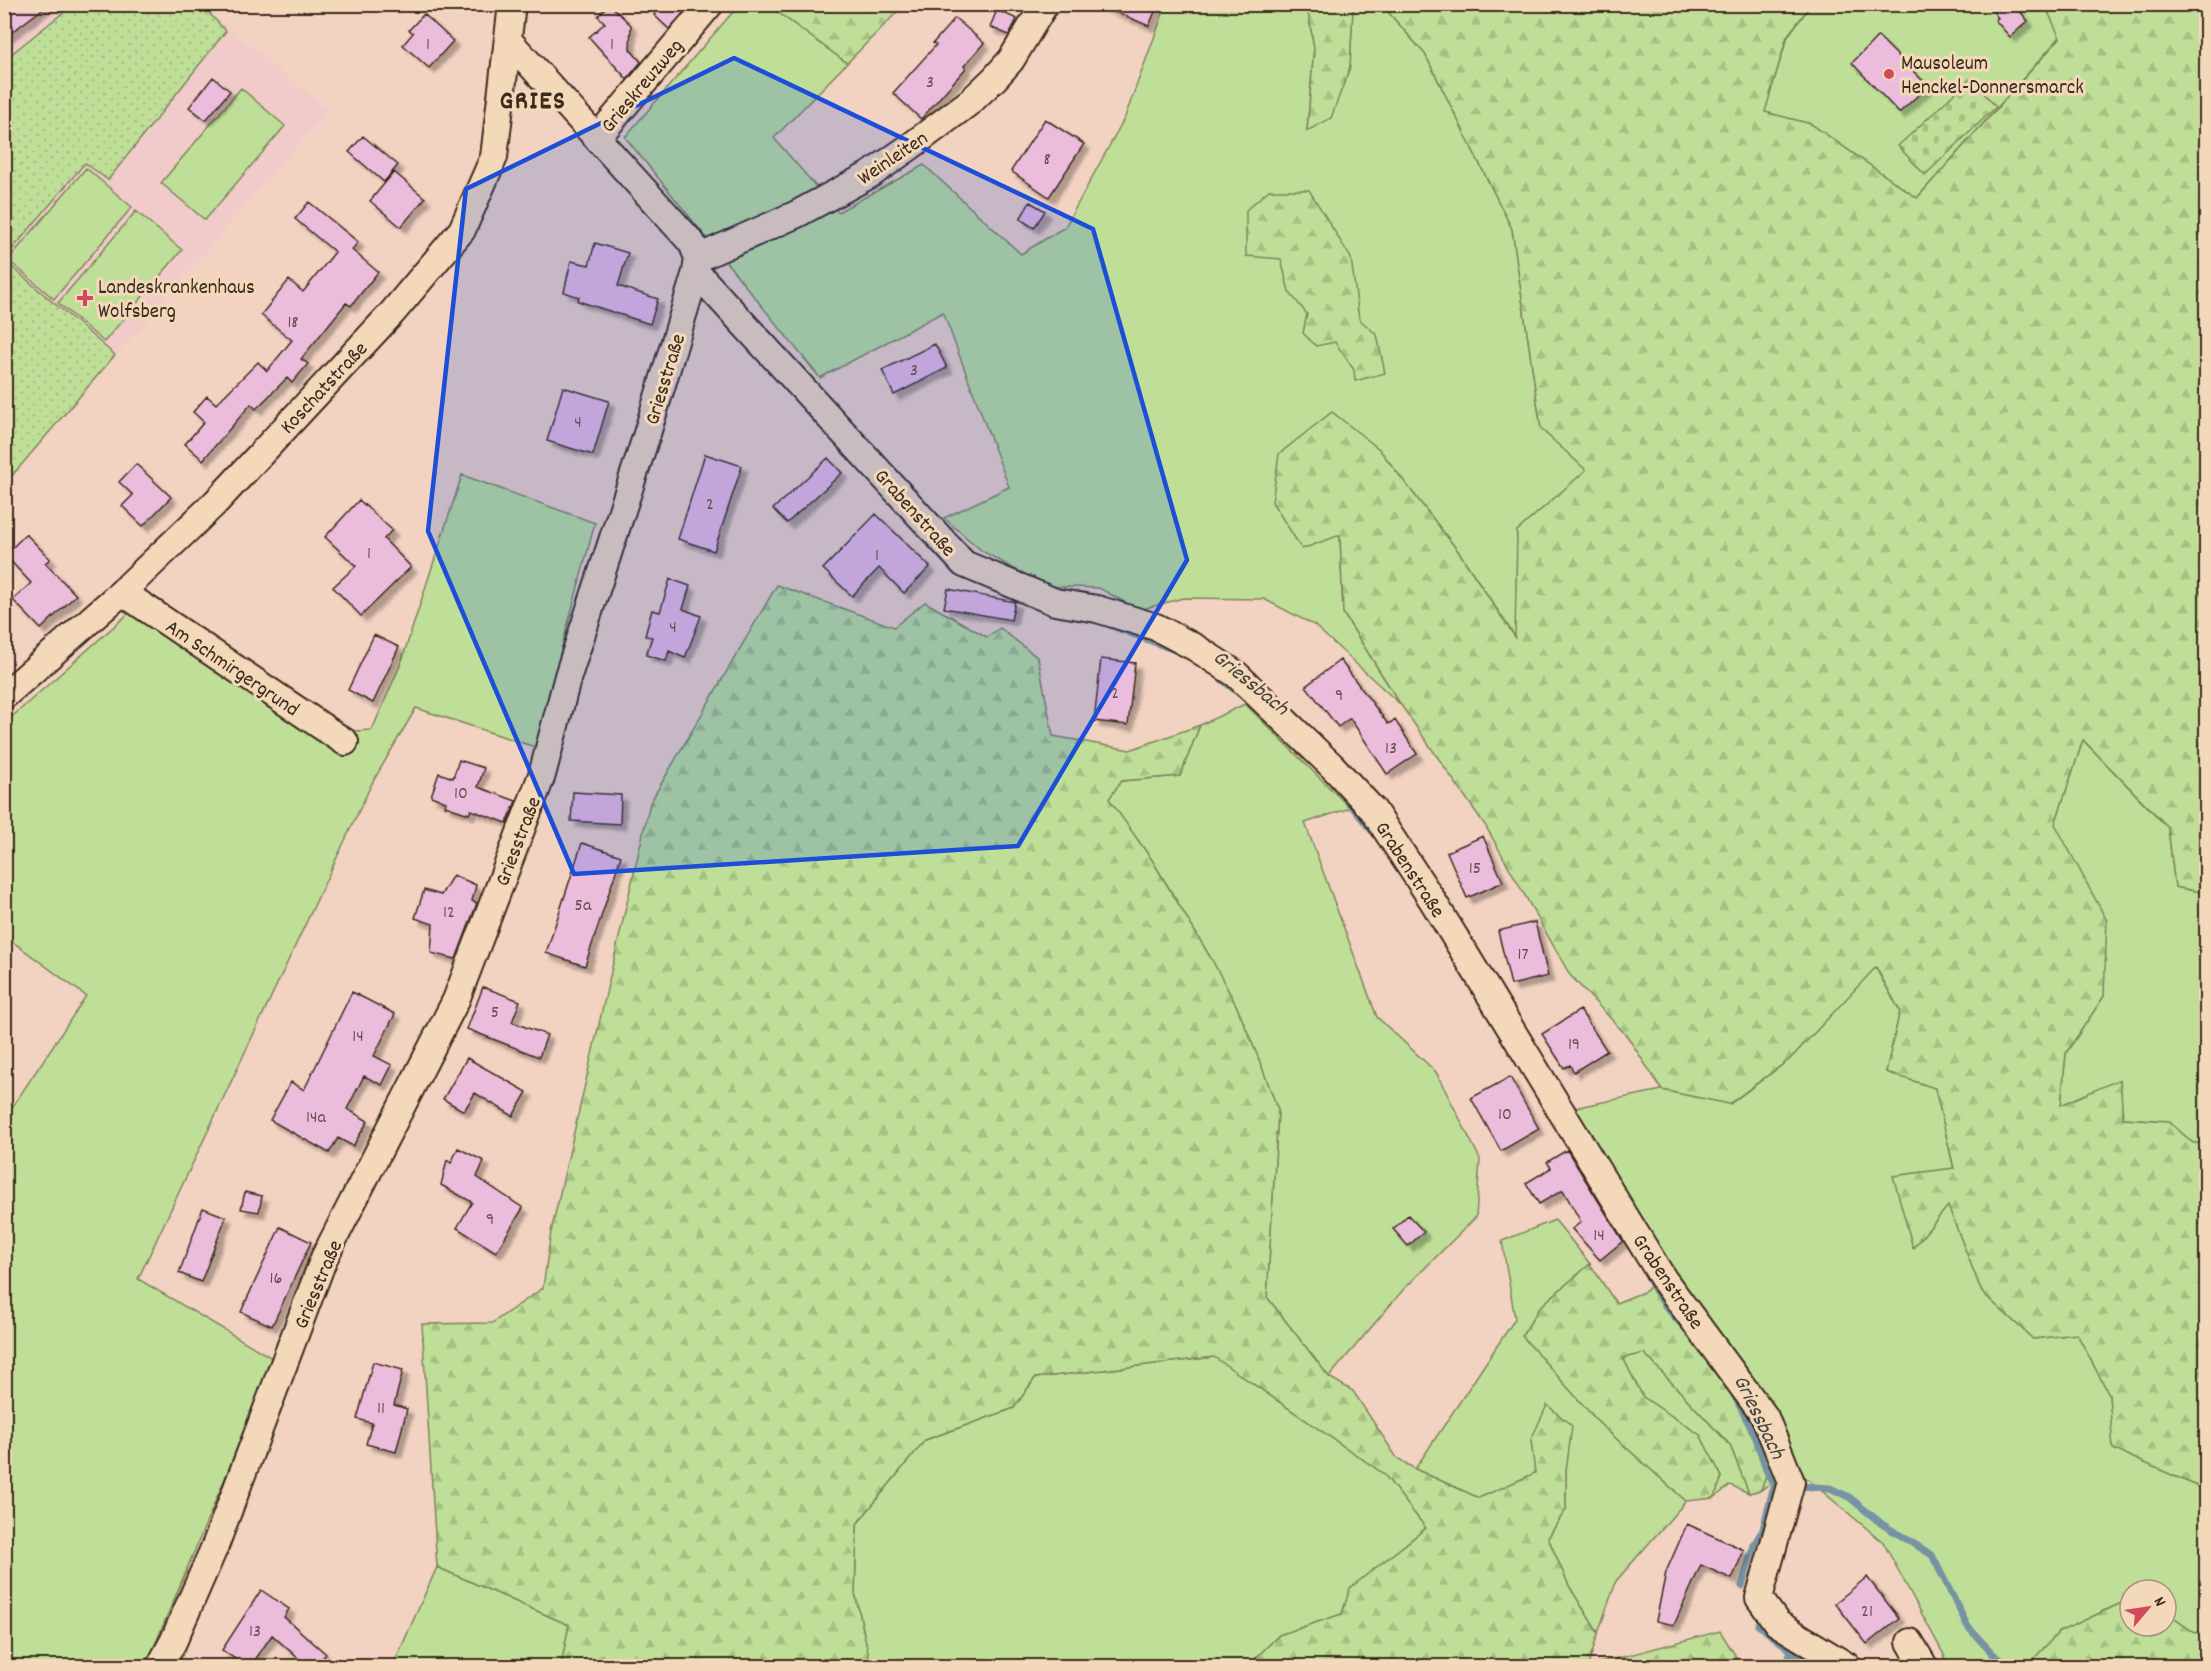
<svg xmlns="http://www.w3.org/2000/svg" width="2211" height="1671" font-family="Dekko,sans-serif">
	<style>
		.built { fill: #f0cbc9 }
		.grass { fill: #bfdf98; stroke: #7d845b; stroke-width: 1.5 }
		.forest { fill: url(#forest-firs); stroke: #7d845b; stroke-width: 1.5 }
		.cemetery { fill: url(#cemetery-stones); stroke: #7d845b; stroke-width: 1.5 }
		.park { fill: url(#park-dots); stroke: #7d845b; stroke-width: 1.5 }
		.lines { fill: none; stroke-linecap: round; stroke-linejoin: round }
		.stream { stroke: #7593a3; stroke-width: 7 }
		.building { fill: #ecbcdd; stroke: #3b2a1e; stroke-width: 1.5; filter: url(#shadow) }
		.minor-casing { stroke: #3b2a1e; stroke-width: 30 }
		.minor { stroke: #f3d8ba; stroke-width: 26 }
		.marked { fill: #1d4ed8; fill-opacity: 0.2; stroke: #1d4ed8; stroke-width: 4.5; stroke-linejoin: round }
		.poi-dot { fill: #d1495b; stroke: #f3d8ba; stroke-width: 2 }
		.labels { text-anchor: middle; stroke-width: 6; stroke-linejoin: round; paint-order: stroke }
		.number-label { font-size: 18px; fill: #674e4e }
		.poi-label { font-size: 21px; fill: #3b2a1e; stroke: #f3d8ba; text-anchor: start }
		.street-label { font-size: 21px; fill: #3b2a1e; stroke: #f3d8ba }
		.water-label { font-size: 22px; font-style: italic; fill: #49443f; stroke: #f3d8ba }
		.district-label { font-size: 27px; font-weight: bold; letter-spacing: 1.5px; fill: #3b2a1e; stroke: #f3d8ba }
	</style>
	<defs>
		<pattern id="forest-firs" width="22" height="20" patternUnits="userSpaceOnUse" patternTransform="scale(1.5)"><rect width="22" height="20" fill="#bfdf98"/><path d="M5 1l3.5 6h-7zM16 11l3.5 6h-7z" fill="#a5c083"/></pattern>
		<pattern id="cemetery-stones" width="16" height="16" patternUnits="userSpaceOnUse" patternTransform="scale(1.5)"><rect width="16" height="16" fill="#bfdf98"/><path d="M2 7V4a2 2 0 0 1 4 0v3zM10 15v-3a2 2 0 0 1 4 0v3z" fill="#a5c083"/></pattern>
		<pattern id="park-dots" width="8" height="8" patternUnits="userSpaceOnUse" patternTransform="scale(1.5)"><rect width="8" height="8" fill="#bfdf98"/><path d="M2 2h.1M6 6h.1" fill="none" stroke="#a5c083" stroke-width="1.8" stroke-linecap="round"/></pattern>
		<filter id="shadow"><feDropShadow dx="5.5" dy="5.5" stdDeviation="1.5" flood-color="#0004"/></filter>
	</defs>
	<rect width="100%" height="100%" fill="#f2d2c1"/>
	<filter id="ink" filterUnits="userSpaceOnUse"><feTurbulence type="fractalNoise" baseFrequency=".0167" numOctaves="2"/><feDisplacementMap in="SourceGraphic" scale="12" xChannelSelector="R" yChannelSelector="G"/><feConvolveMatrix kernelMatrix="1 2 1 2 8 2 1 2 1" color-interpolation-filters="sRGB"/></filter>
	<g filter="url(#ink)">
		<!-- built -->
		<path class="built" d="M5,5H218L210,14L328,110L5,485Z"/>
		<!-- grass -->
		<path class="grass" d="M739,5H768L847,63L774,138L838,212L924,165L1021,254L1065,227L1125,117L1166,5H1307L1314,48L1307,130L1350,67L1353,7L1358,5H1382L1425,54L1512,229L1541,429L1587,470L1517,531L1516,638L1458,551L1379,449L1340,534L1343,613L1401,705L1314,625L1264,599L1183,598L1139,610L1099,588L1045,586L982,551L944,518L1009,487L943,312L820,378L625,137Z
			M1811,5H2045L2060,37L1917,198L1811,124L1764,112L1788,36Z
			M241,88L285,126L205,220L161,183Z
			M86,168L132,207L54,299L8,260Z
			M136,211L182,250L104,342L58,303Z
			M462,475L595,523L535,747L416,708L372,783L138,1279L272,1358L226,1476L146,1666H5V1118L86,996L5,936V723L129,613L342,749L355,731L372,730L401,663Z
			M1245,704L1350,808L1305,823L1377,1017L1436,1072L1480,1159L1476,1217L1403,1290L1329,1377L1267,1297L1278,1110L1258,1057L1236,1005L1212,960L1152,860L1108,799L1121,781L1180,776L1200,725Z
			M2083,740L2168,828L2175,887L2206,893V1144L2193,1143L2168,1121L2122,1118L2120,1080L2061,1106L2066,1053L2104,996L2055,824Z
			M1875,967L1900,1011L1886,1072L1935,1088L1954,1169L1913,1248L1948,1205L1982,1292L2033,1339L2077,1334L2109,1394L2114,1449L2206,1490V1631L2195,1633L2166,1613V1590H2130V1599L2059,1632L2027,1666H1950L1883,1542L1793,1467L1761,1490L1769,1466L1573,1108L1662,1090L1730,1104L1790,1059Z
			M1555,1220L1590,1264L1540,1307L1522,1336L1600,1424L1686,1501L1616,1581L1598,1633L1569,1586L1548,1538L1566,1509V1471L1531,1440L1536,1473L1479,1498L1415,1469L1515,1319L1502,1241Z
			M1644,1353L1730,1445L1749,1493L1730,1485L1714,1498L1722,1477L1700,1435L1643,1397L1623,1358Z
			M1215,1357L1384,1474L1426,1528L1351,1588L1342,1614L1279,1635L1248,1666H871L855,1593L857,1524L925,1440L1014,1408L1035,1378Z
			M437,1567L569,1625L561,1666H393Z"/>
		<!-- forest -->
		<path class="forest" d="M768,5H904L847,63Z
			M1307,5H1358L1353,8L1350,67L1331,118L1307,131L1314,48Z
			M1382,5H1811L1787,36L1765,112L1811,124L1917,198L2060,38L2045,5H2206V893L2175,887L2168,827L2083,740L2055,824L2107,921L2104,996L2066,1053L2061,1105L2120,1079L2123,1118L2168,1121L2193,1143L2206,1144V1490L2113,1449L2109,1394L2077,1334L2033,1339L1982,1292L1948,1206L1913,1248L1893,1176L1954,1168L1935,1088L1886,1072L1900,1011L1876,967L1790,1059L1729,1104L1662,1090L1627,1036L1570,975L1485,825L1401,705L1343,613L1340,535L1302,549L1272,502L1279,454L1332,412L1379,449L1458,551L1515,637L1517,531L1586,470L1541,429L1512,229L1425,54Z
			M1269,190H1309L1351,258L1359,319L1377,335L1385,373L1355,381L1354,370L1335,342L1316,346L1303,333L1307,314L1289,292L1281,259L1246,256V210Z
			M777,585L894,627L925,602L987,637L1000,628L1038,658L1053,736L1130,750L1200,725L1180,776L1121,781L1109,799L1152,860L1212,960L1236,1005L1258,1057L1278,1110L1267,1297L1329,1377L1353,1391L1397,1458L1415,1469L1479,1498L1535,1473L1531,1440L1547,1405L1572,1426L1566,1471V1509L1548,1538L1569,1586L1598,1633L1588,1666L1720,1631L1742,1666H1248L1279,1635L1342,1614L1350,1588L1426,1528L1384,1474L1214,1357L1035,1378L1014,1408L925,1440L857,1524L855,1593L871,1666H561L569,1625L437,1567L422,1324L492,1323L543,1288L551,1232L650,803Z
			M1590,1264L1616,1303L1646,1291L1663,1272L1727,1344L1768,1457L1769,1466L1761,1490L1749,1493L1730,1445L1644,1353L1623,1358L1643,1397L1700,1435L1722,1477L1714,1498L1686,1501L1600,1424L1522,1336L1540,1307Z
			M2130,1599V1626H2166V1613L2195,1633L2206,1631V1666H2027L2059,1632Z"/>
		<!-- cemetery -->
		<path class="cemetery" d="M1971,78L1996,107L1925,175L1898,146Z"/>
		<!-- park -->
		<path class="park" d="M71,5H218L210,14L226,31L108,180L85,163L5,258V59L70,7Z
			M5,261L115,355L5,484Z"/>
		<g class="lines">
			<!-- stream -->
			<path class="stream" d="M1112,626L1177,651
				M1219,677L1243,697
				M1348,801L1371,830
				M1649,1279C1659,1299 1670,1314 1686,1329
				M1733,1393L1756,1438L1766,1470L1774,1485L1763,1529L1754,1545L1742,1586
				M1800,1486L1830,1488L1849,1497L1882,1524L1932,1555L1968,1627L1993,1654L2014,1666
				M1758,1625L1812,1666
				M1786,1666L1791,1650"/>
		</g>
		<!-- building -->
		<path class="building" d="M4,4H49L4,38Z
			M609,4L631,25L630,49L641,62L627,79L589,37L605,23L598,16Z
			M664,4H678L685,11L669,29L654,15Z
			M1097,4H1158L1149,26Z
			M1988,4H2014L2028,21L2010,37L1995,20L1998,18Z
			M997,10L1017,19L1009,35L990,27Z
			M424,14L453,41L429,68L403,45L413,33L409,30Z
			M955,18L984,43L964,66L966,68L921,119L893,93L936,45L933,43Z
			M1878,36L1928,86L1899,113L1852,63Z
			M213,77L230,91L206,120L189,107Z
			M1045,119L1084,144L1049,197L1011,171Z
			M363,136L398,165L384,182L349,152Z
			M394,172L425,198L401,227L370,201Z
			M309,202L358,242L352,250L378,272L351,306L346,303L301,359L308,364L292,383L287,378L256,409L251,404L203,460L185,444L204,422L193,412L207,396L216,404L258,362L267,371L292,340L261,315L289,280L303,292L335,252L295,219Z
			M1030,202L1045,211L1034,228L1020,219Z
			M595,243L628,253L618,286L658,299L650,324L578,301L579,297L564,292L571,261L589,265Z
			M935,344L947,368L894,395L882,370Z
			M563,387L609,401L593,455L547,441Z
			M705,454L742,466L714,551L678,539Z
			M828,458L842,473L787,523L773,509Z
			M136,464L171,497L143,526L122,506L133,495L119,482Z
			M359,500L392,530L384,539L411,567L361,616L333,587L356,566L325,537Z
			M876,514L930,567L904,593L879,568L852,596L823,569Z
			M26,534L50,559L45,563L76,595L41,629L13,600L31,583L5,555Z
			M670,579L690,586L683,609L701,616L685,658L669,651L666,661L646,655L652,637L645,636L652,610L660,612Z
			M948,589L1015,602L1011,620L944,608Z
			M374,635L399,647L373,703L348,690Z
			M1101,659L1135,663L1128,725L1094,721Z
			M1340,660L1388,724L1395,720L1417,754L1387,774L1350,718L1338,727L1306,686Z
			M459,760L484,768L478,787L516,801L507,823L471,810L469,814L445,806L446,802L431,796L439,773L453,778Z
			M573,792L621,795L620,824L571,821Z
			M1483,836L1503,882L1467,898L1447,852Z
			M582,843L621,856L585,966L546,953Z
			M453,875L476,885L472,901L477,903L456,959L431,953L433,924L415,918L424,890L441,895Z
			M1535,922L1548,976L1511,985L1498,931Z
			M483,987L520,1001L512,1022L547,1035L539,1057L467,1029Z
			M352,992L395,1014L374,1056L392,1065L382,1085L364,1076L347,1109L368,1121L353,1146L338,1138L329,1153L270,1120L291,1082L304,1090Z
			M1580,1010L1607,1051L1574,1072L1570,1065L1564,1068L1542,1034Z
			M467,1058L527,1092L513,1116L475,1093L464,1111L443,1099Z
			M1510,1077L1539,1129L1501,1151L1471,1098Z
			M458,1148L484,1161L477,1177L523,1208L496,1252L457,1228L472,1202L441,1185L447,1160L451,1163Z
			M1567,1150L1623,1241L1600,1260L1572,1229L1581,1222L1563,1190L1539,1204L1526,1183L1551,1168L1547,1162Z
			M245,1192L262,1196L259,1212L241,1209Z
			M203,1208L226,1217L201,1282L179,1273Z
			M1408,1215L1424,1232L1408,1246L1393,1229Z
			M280,1227L311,1242L272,1326L241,1312Z
			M373,1362L403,1370L394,1405L407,1409L396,1452L366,1444L372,1423L357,1419Z
			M1687,1524L1744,1550L1732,1579L1701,1565L1674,1625L1656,1621L1666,1572Z
			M1867,1577L1899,1618L1867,1644L1835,1603Z
			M261,1590L289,1609L284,1617L326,1654L315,1666H307L272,1635L251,1666H246L222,1650Z"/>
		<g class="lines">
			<!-- minor casing -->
			<g class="minor-casing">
				<path id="minor" d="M597,138L710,4
					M698,258L797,214L871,174L911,146L971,101L995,78L1011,60L1045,4
					M696,272L964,564L1055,602L1097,609L1156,627L1196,648L1236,674L1333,767L1373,810L1431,898L1664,1280L1765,1417L1791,1482L1759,1598L1777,1623L1847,1666
					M122,592L345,742
					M4,696L122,592L215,503L392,313L462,230L494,157L512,4
					M1910,1642L1924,1666
					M160,1666L173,1642L215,1546L324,1258L456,1000L542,775L568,676L646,437L696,272L698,258L692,243L509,41"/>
			</g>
			<!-- minor -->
			<use href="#minor" class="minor"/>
		</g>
	</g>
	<!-- marked area -->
	<path class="marked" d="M734,58L1093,229L1187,560L1018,846L574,874L428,531L466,189Z"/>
	<!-- markers -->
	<g class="poi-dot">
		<circle cx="1889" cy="74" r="6"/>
		<path d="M82 289h6v6h6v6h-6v6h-6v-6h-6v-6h6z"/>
	</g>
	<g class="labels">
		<!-- number labels -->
		<g class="number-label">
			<text x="428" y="49">1</text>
			<text x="612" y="49">1</text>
			<text x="930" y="87">3</text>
			<text x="1047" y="164">8</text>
			<text x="293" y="327">18</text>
			<text x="914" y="375">3</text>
			<text x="578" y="427">4</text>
			<text x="710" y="509">2</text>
			<text x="369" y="558">1</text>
			<text x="877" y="560">1</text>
			<text x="673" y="632">4</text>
			<text x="1115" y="698">2</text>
			<text x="1339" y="700">9</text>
			<text x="1391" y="753">13</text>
			<text x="461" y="798">10</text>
			<text x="1475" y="873">15</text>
			<text x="583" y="910">5a</text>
			<text x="449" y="917">12</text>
			<text x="1523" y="959">17</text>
			<text x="495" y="1017">5</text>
			<text x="358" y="1041">14</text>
			<text x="1574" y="1049">19</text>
			<text x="1505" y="1119">10</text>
			<text x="316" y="1122">14a</text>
			<text x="490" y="1224">9</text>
			<text x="1599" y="1240">14</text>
			<text x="276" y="1283">16</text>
			<text x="381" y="1413">11</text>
			<text x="1867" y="1616">21</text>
			<text x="255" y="1636">13</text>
		</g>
		<!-- poi labels -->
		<g class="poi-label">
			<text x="1901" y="69">Mausoleum<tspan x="1901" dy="24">Henckel-Donnersmarck</tspan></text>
			<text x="98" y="293">Landeskrankenhaus<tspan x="98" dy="24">Wolfsberg</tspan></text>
		</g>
		<!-- street labels -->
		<g class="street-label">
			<text transform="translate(641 85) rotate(-50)" y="7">Grieskreuzweg</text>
			<text transform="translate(892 157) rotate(-34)" y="7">Weinleiten</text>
			<text transform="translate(664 379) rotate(-73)" y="7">Griesstraße</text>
			<text transform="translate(323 387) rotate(-47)" y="7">Koschatstraße</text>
			<text transform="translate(916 512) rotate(48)" y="7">Grabenstraße</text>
			<text transform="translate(233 667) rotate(34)" y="7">Am Schmirgergrund</text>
			<text transform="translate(517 841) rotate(-69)" y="7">Griesstraße</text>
			<text transform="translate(1411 869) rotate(57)" y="7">Grabenstraße</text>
			<text transform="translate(1669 1281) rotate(56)" y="7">Grabenstraße</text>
			<text transform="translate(317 1284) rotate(-67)" y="7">Griesstraße</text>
		</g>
		<!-- water labels -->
		<g class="water-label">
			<text transform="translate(1252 681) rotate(39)" y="8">Griessbach</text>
			<text transform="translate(1761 1416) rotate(64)" y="8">Griessbach</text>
		</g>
		<!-- district labels -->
		<g class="district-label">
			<text x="533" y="108">GRIES</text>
		</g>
	</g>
	<!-- margin -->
	<rect width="2211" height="1671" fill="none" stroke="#f3d8ba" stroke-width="24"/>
	<rect x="12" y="12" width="2187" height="1647" fill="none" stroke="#3b2a1e" stroke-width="2" filter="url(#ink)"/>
	<!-- north arrow -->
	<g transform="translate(2148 1608) rotate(61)"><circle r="28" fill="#f3d8ba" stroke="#a9927c" stroke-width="1.5"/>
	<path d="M0-4.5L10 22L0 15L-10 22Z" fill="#d1495b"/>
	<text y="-9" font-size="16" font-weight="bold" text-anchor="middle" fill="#3b2a1e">N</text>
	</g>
</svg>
